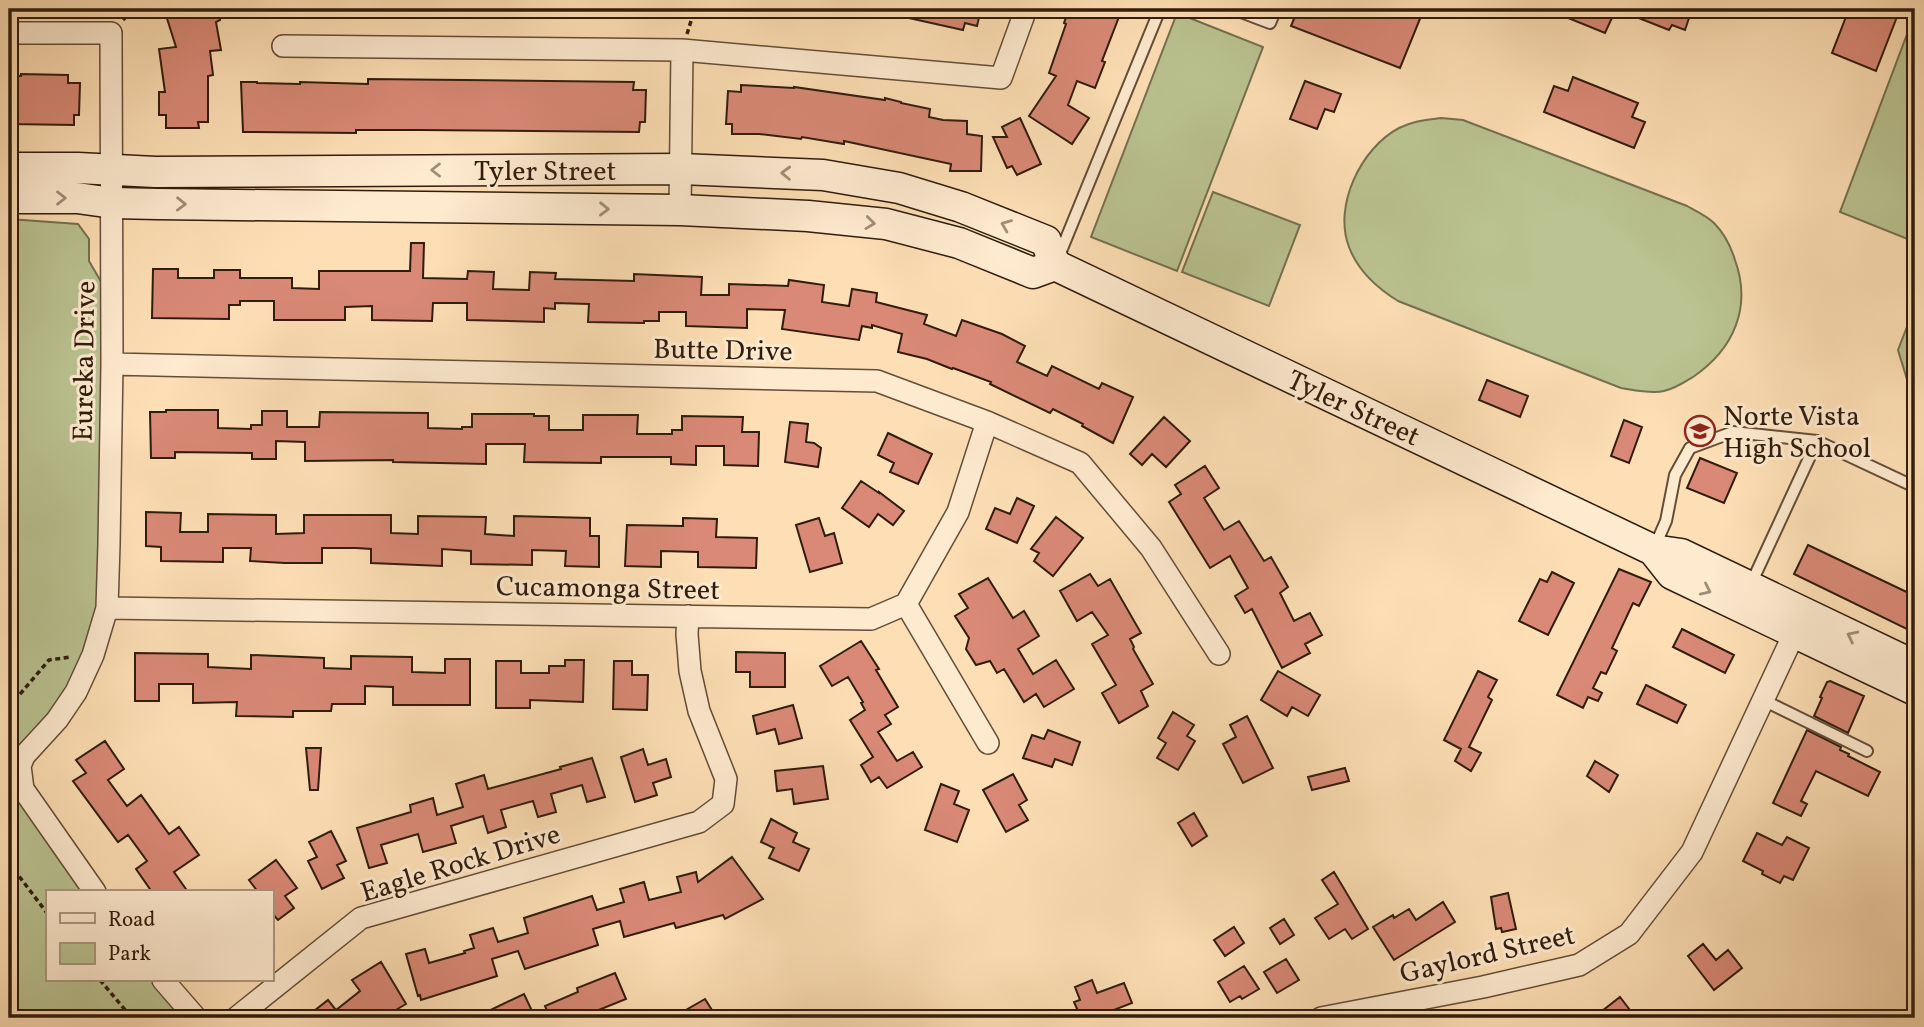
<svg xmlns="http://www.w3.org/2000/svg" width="1924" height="1027" font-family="Vollkorn,serif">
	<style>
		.green { fill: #bac391; stroke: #75704f; stroke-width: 2 }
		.building { fill: #d98976; stroke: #301c0d; stroke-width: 2 }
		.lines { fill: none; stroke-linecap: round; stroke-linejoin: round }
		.service-casing { stroke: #644d37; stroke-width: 14 }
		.minor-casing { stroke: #644d37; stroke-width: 24 }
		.secondary-casing { stroke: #301c0d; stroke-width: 33 }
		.path { stroke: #301c0d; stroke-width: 3.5; stroke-dasharray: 5 3.5; stroke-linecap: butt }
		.service { stroke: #feeacf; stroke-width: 10 }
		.minor { stroke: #feeacf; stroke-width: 21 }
		.secondary { stroke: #feeacf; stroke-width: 30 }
		.oneway { stroke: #a18d78 }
		.labels { text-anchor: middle; stroke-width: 6; stroke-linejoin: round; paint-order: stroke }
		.street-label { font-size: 28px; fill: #301c0d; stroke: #feeacf }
		.poi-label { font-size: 28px; fill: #301c0d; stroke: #feeacf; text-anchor: start }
	</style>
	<rect width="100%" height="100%" fill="#fedfb5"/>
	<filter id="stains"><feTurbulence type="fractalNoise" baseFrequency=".00286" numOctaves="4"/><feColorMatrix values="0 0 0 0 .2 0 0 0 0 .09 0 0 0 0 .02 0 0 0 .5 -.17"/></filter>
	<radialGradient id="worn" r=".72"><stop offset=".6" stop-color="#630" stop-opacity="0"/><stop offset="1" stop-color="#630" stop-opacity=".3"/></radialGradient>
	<!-- green -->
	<path class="green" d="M1177,13L1263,47L1177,271L1091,237Z
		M1915,13V227L1910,240L1840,212Z
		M1441,118L1463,120L1687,206C1696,211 1707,216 1714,223C1724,233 1731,247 1735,260C1752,307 1734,349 1693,377C1685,382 1674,389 1664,391C1651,394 1634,390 1621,388L1398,301C1377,288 1358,271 1349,247C1333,206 1361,148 1399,128C1412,121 1426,120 1441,118Z
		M1213,192L1300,225L1269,306L1182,272Z
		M9,219L78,224L89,239V261L103,285L100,592L95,621L71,685L51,714L9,755Z
		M1915,306V388L1909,386L1898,350Z
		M9,786L85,892H47V980H153L186,1018H9Z"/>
	<!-- building -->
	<path class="building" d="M164,9H217L220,20L216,22L221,50L210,51L213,75L208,76V122H198L199,128H166V115H159V92H165L159,49L176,47Z
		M895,9H981L977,26L965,23L963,30L895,15Z
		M1069,9H1122L1102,61L1105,62L1095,88L1077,81L1068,105L1089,118L1072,144L1029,116L1056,76L1049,73L1066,24L1064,23Z
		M1298,9H1424L1400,68L1291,26Z
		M1546,9H1616L1605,33Z
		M1616,9H1692L1685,30L1672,25L1669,30Z
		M1849,9H1900L1876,71L1832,53Z
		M21,74L68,75V83H80L79,115H74V125L9,124V75L21,76Z
		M1573,77L1638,103L1632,117L1645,122L1634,148L1544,112L1554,86L1568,91Z
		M368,79L634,82L633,90H646L645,122H640L639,132L419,130H356V133L243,132L241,82H257V83L300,84V82L368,84Z
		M1305,81L1341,94L1334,112L1325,109L1317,129L1290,119Z
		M741,85L794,88V87L885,100V98L901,102V103L930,109L929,117L943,120L967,121V134L982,136L981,171H950L951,164L844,141V144L802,137L801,139L759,134H732V124H726L728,91L741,92Z
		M1020,118L1041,164L1017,175L1012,166L1007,168L993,137H1007L1002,127Z
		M411,243H424L423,278L467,279L468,271L494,272L493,289L529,290L530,272L556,273L555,279L634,281V274L702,277L701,295H729V284L788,286L789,280L824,285L822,302L849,306L852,289L877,293L876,302L927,315L924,324L956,336L962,320L1002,334L1025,346L1017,362L1047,376L1052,366L1099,389L1102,383L1133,397L1113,443L1082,426L1083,424L1053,409L1050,413L990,384L991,382L953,368L952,369L927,359L898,352L902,334L872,325V328L862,326L859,340L782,329L785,310L747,309V328L686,326V312H659V321H644V323L588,322L589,304L555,303V309L544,308V322L467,320V303H433L432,321L372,320V306L345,307V320H274V301H240V305H229V319L152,318L153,269H178V278H214V270H240V278H292V288L319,289V271H410Z
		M1487,380L1528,396L1520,417L1479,400Z
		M166,410H218V428L251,429V425H262V411H287V427H319L320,412L428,413V428L462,429V427H472V414H534V416H549V430H583V415H638L637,434H672V430H682V416L743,417L742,432H759L758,466L724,465V446H696V465L671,464V457H601V463L524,462L525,444H486V464L393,462V460L305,461V442L276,441V459H252V453L175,452V458H151L150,412H166Z
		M1164,417L1190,441L1166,467L1152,454L1142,465L1130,454Z
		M1624,420L1642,427L1629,463L1611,456Z
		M790,422L808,424L806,442L814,443L821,448L818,467L785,462Z
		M888,433L932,454L918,484L890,472L894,463L878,455Z
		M1700,458L1737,473L1724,503L1687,488Z
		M1205,466L1219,488L1204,498L1224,530L1239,521L1264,561L1271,557L1288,587L1280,593L1294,621L1310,613L1322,635L1305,644L1310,653L1282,668L1252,609L1245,613L1235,596L1248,588L1230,556L1210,568L1169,502L1181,494L1175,485Z
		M861,481L879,493V492L904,511L893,525L878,514L869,527L842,508Z
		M1017,498L1034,506L1017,543L986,529L995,508L1010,514Z
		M146,512L181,513L180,532H208V514L276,515V534L304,533V515H391V533L418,534V516L486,517L485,534L514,536V516L590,518V536H599V567L565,566L566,551L532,550V565L471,564V551L442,549V566L371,563V549L356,548H322V563H285L250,561L251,548H223V562L161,561V547L146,546Z
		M1056,517L1083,538L1053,576L1034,561L1039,553L1031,549Z
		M683,518L717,519L716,537L757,538L756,568L698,567V552L661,551V567L625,566L627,525L683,526Z
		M819,518L825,536L834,533L842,563L810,572L796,525Z
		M1808,545L1915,596V633L1794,574Z
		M1619,569L1651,582L1639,606L1633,603L1612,648L1617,651L1606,674L1601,672L1593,688L1602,693L1598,701L1588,697L1583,708L1557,695Z
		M1552,572L1574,583L1548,635L1519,621L1540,579L1547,582Z
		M1090,574L1098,586L1110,579L1141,633L1130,639L1134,647L1133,649L1153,684L1141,691L1148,706L1119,723L1102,693L1116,685L1092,644L1108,635L1092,612L1077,621L1060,591Z
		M988,578L1013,618L1024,611L1039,636L1018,649L1033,674L1056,660L1074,689L1044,707L1036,694L1024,702L1004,669L997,673L990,661L976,665L966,649L969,638L955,616L968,608L959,594Z
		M1682,629L1734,655L1725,673L1673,647Z
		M861,641L879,669L876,670L898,707L885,715L891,724L878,732L897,761L913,752L922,767L887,788L879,777L871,782L861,765L873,757L850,720L865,710L861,703L863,702L848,677L832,686L820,666Z
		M736,652L785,653V687H750V672H736Z
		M135,653L208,654V667L251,669V655L324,658V668L351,669V656L412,657V672L445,673V659H470V705H393V687L365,686V704H332L331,711H293V717L236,716L237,702L193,703V684H159V701H135Z
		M565,660H584L583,702L530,700V708H496V661H521V673H549V666H565Z
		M614,661H632V675H648L647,710L613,709Z
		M1278,671L1320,695L1308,716L1292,707L1287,716L1261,700Z
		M1478,671L1497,680L1488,697L1492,700L1469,747L1481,753L1471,771L1455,761L1461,749L1444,740Z
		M1830,681L1864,696L1848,733L1814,716L1822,698L1820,697L1827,682Z
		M1646,685L1686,705L1677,723L1637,704Z
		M793,705L802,738L779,744L775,729L757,734L753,716Z
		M1173,712L1194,725L1187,736L1195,741L1178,770L1157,758L1166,743L1158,738Z
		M1247,716L1273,768L1243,783L1223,744L1236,737L1230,725Z
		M1048,730L1080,742L1072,765L1055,759L1052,767L1023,758L1032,735L1044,739Z
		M1807,730L1841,747L1840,750L1849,754L1848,756L1880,772L1868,796L1816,771L1801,801L1807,804L1801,816L1773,803Z
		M105,741L124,769L108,780L127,806L141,795L169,834L179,827L199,855L174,872L188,892H152L136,869L147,861L128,835L118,842L73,781L86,773L76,760Z
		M306,748H321L318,790H310Z
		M643,749L648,765L666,759L671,777L653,783L657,795L635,802L621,757Z
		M592,758L605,797L587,802L582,785L551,794L556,812L538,817L533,801L501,810L506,827L488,833L483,816L451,826L456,843L423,852L418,834L381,845L387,863L369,868L357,828L411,812L410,805L433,798L437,815L463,807L456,784L484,775L488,789L561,769L560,767Z
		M1595,761L1618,775L1609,792L1587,776Z
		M823,766L828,799L794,804L792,789L777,791L775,771Z
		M1345,768L1349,781L1312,790L1308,777Z
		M1013,774L1027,800L1019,805L1028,820L1006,832L983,790Z
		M941,784L959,791L954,804L969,810L957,842L925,830Z
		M1194,813L1207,836L1192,846L1178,823Z
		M771,819L797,833L793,842L809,849L799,871L769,858L774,848L761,842Z
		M331,831L346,861L337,865L344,878L322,889L308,861L317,857L309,842Z
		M1757,833L1782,845L1787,837L1809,848L1793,880L1784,876L1780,883L1762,874L1763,871L1743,861Z
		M732,857L763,899L725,919L723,915L676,928L674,923L624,937L620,921L593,929L598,945L525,969L518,951L492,959L497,976L421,1000L420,995L418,996L406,954L425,949L429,963L465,953L464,951L474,948L470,935L493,928L498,942L528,933L524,918L592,896L597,910L624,902L620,889L644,882L649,900L681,892L677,877L696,872L698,882Z
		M276,860L297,888L285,896L294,908L278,920L271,912V892H258L249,880Z
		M1334,872L1368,929L1352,939L1345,929L1329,939L1315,918L1338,904L1322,880Z
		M1508,893L1516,929L1502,932L1501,928L1496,929L1491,897Z
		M1443,902L1455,922L1394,960L1373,927L1393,915L1394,918L1409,909L1416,920Z
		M1284,919L1294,935L1280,944L1270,928Z
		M1234,927L1244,943L1225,956L1214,940Z
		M1703,944L1716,960L1728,950L1742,968L1714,990L1688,956Z
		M1286,959L1299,980L1277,993L1264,972Z
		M381,962L406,1004L382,1018H305L328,1000L336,1010L360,991L352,980Z
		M1244,966L1259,989L1242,999L1240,996L1230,1002L1218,982Z
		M615,973L626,999L579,1018H550L545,1006L578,992L577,988Z
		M1092,980L1097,993L1124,983L1132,1003L1111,1011L1114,1018H1081L1074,1002L1080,1000L1075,987Z
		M524,994L532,1011L517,1018H474Z
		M1620,997L1636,1018H1593Z
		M705,999L717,1018H672Z"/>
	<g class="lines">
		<!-- service casing -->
		<g class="service-casing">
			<path id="service" d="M1233,9L1270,23L1276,9
				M1059,256L1160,9
				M1655,546L1666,521L1675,475L1690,448L1733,432L1817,441L1915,487
				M1751,584L1817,441
				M1763,700L1867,751"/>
		</g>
		<!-- minor casing -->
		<g class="minor-casing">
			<path id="minor" d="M9,33H111L112,364L109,544L107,608L93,655L76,692L57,720L24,756L20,766L23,789L95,892
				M283,46L682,50L1001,78L1026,9
				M680,210L682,50
				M112,364L877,381L987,422L1080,463L1151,548L1219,654
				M906,604L988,743
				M107,608L871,619L906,604L958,512L987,422
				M163,980L196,1018
				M236,1018L361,918L699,822L723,804L726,779L699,711L690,671L687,634L688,616
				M1321,1018L1483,987L1579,965L1629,934L1692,852L1800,621"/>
		</g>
		<!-- secondary casing -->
		<g class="secondary-casing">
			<path id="secondary" d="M9,168H78L155,172L681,169L823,175L899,188L961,207L1046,241L1055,265L1653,550L1681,554L1915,666
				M9,198H77L113,203L157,204L680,210L808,216L886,224L959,243L1033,273L1055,265
				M1653,550L1672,574L1915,690"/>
		</g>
		<!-- path -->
		<path class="path" d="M123,20L133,9
			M687,34L691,21L689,9
			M9,707L49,660L70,657
			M9,863L47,913
			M100,980L132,1018"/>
		<!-- service -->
		<use href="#service" class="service"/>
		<!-- minor -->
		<use href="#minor" class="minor"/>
		<!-- secondary -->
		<use href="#secondary" class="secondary"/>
	</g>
	<!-- one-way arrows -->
	<defs><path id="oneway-chevron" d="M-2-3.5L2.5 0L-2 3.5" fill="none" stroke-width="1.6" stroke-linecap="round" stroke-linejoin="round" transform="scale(1.75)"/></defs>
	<g class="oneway">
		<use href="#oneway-chevron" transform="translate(436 170) rotate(180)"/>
		<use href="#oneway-chevron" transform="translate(786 173) rotate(-178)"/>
		<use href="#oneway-chevron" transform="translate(61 198)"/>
		<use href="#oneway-chevron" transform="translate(181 204) rotate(1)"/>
		<use href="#oneway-chevron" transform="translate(604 209) rotate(1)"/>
		<use href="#oneway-chevron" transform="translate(870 223) rotate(7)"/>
		<use href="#oneway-chevron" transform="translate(1006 225) rotate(-158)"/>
		<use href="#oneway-chevron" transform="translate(1706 590) rotate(25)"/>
		<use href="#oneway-chevron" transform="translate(1852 636) rotate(-154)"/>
	</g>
	<!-- icons -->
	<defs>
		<g id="school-ring" transform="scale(1.575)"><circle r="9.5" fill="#feeacf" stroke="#8f2418" stroke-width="1.5"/><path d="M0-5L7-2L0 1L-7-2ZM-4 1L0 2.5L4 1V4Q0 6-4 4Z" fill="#8f2418"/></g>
	</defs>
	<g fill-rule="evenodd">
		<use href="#school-ring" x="1700" y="431"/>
	</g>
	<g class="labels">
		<!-- street labels -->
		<g class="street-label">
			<text x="545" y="180">Tyler Street</text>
			<text transform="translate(723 349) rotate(1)" y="10">Butte Drive</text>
			<text transform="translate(83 361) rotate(-89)" y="10">Eureka Drive</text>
			<text transform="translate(1354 407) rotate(25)" y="10">Tyler Street</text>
			<text transform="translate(608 587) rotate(1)" y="10">Cucamonga Street</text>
			<text transform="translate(460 862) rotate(-17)" y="10">Eagle Rock Drive</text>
			<text transform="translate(1487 953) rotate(-13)" y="10">Gaylord Street</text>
		</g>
		<!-- poi labels -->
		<g class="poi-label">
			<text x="1723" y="425">Norte Vista<tspan x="1723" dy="32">High School</tspan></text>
		</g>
	</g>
	<!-- margin -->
	<rect width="1924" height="1027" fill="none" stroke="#fedfb5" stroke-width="35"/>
	<rect x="10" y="10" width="1903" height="1006" fill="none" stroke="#301c0d" stroke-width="3.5"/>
	<rect x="18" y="18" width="1889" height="992" fill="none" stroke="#301c0d" stroke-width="2"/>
	<!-- legend -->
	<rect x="46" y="890" width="228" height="91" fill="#feeacf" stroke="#ac9881" stroke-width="2"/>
	<rect x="60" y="913" width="35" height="10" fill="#feeacf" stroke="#ac9881" stroke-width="2"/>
	<text x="108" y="926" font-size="21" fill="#301c0d">Road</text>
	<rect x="60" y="943" width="35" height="21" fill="#bac391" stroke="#ac9881" stroke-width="2"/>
	<text x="108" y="960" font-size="21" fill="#301c0d">Park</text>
	<rect width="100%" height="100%" filter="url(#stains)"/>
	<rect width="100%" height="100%" fill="url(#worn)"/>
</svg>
